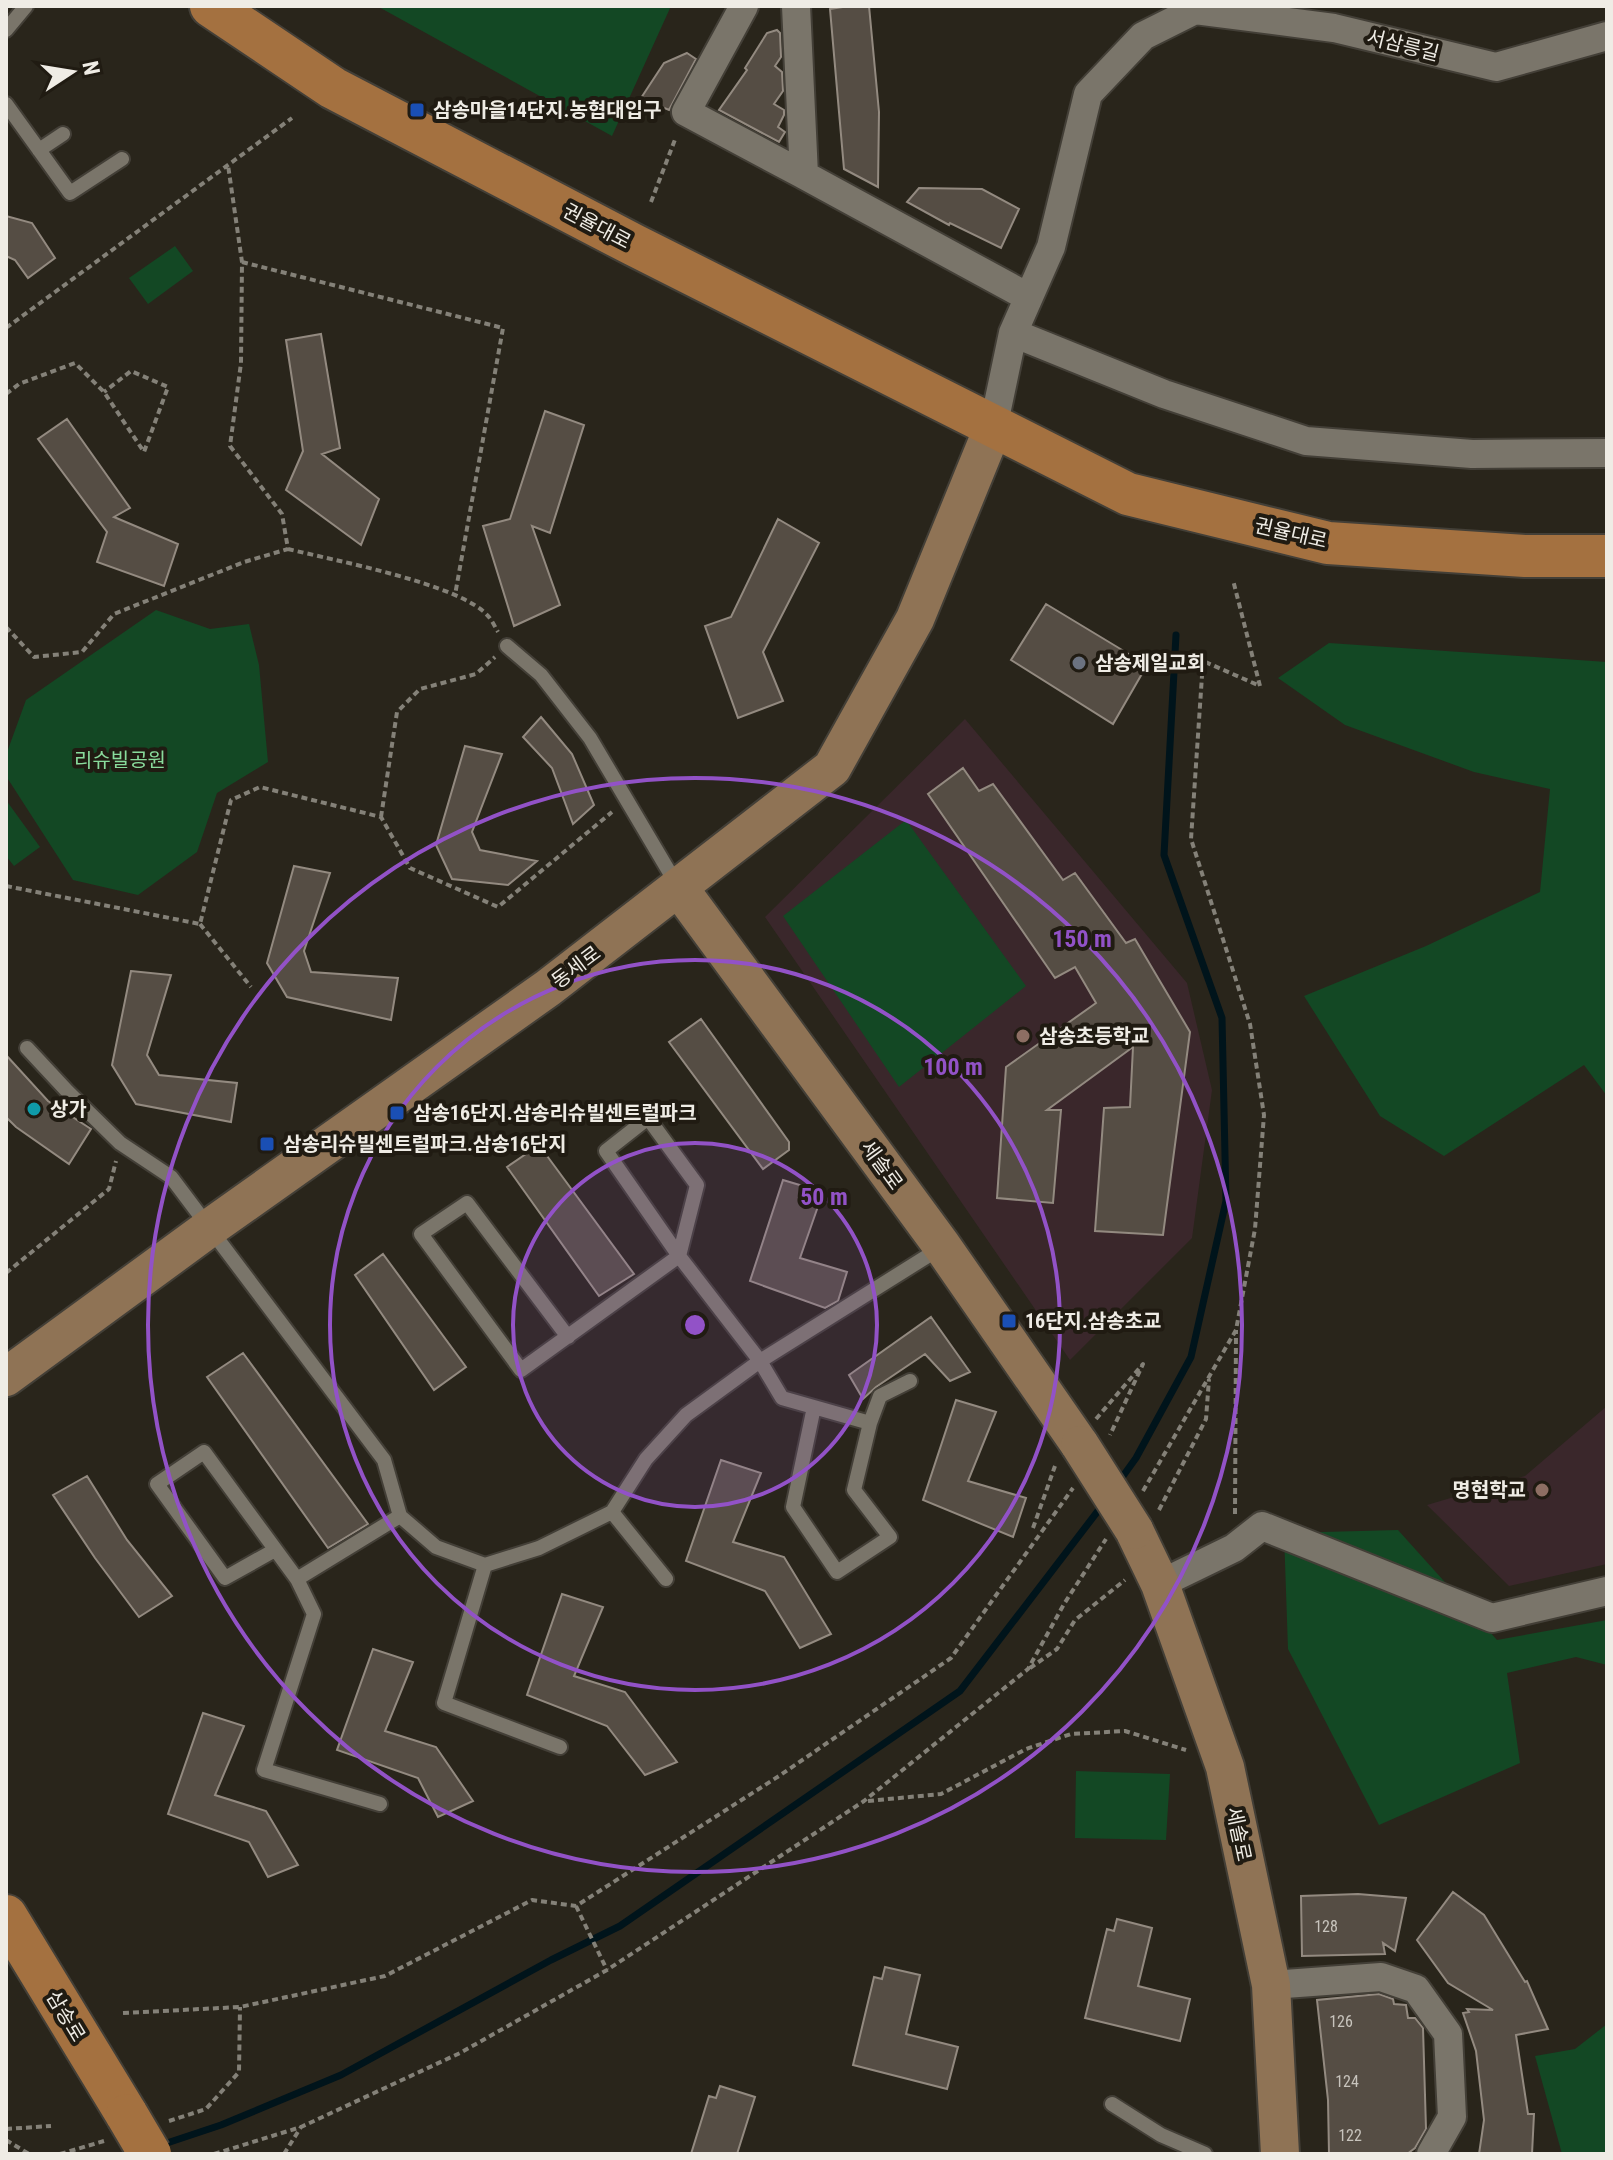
<svg xmlns="http://www.w3.org/2000/svg" width="1613" height="2160" font-family="'Roboto Condensed','Noto Sans KR',sans-serif">
	<style>
		.education { fill: #3a272b }
		.green { fill: #134824 }
		.lines { fill: none; stroke-linecap: round; stroke-linejoin: round }
		.stream { stroke: #00141b; stroke-width: 7 }
		.building { fill: #554d44; stroke: #938a80; stroke-width: 2 }
		.lane-casing { stroke: #433f37; stroke-width: 18 }
		.street-casing { stroke: #433f37; stroke-width: 32 }
		.secondary-casing { stroke: #433f37; stroke-width: 42 }
		.primary-casing { stroke: #433f37; stroke-width: 46 }
		.path { stroke: #848178; stroke-width: 4; stroke-dasharray: 6 4; stroke-linecap: butt }
		.lane { stroke: #7a756a; stroke-width: 14 }
		.street { stroke: #7a756a; stroke-width: 28 }
		.secondary { stroke: #8f7355; stroke-width: 38 }
		.primary { stroke: #a47140; stroke-width: 42 }
		.secondary-bridge-casing { stroke: #433f37; stroke-width: 42; stroke-linecap: butt }
		.primary-bridge-casing { stroke: #433f37; stroke-width: 46; stroke-linecap: butt }
		.secondary-bridge { stroke: #8f7355; stroke-width: 38 }
		.primary-bridge { stroke: #a47140; stroke-width: 42 }
		.ring { fill: none; stroke: #9252c7; stroke-width: 4 }
		.transit-dot { fill: #1a4fb4; stroke: #201b12; stroke-width: 3 }
		.worship-dot { fill: #6b7280; stroke: #201b12; stroke-width: 3 }
		.education-dot { fill: #8d6e63; stroke: #201b12; stroke-width: 3 }
		.culture-dot { fill: #0f9aa8; stroke: #201b12; stroke-width: 3 }
		.labels { text-anchor: middle; stroke-width: 8; stroke-linejoin: round; paint-order: stroke }
		.number-label { font-size: 16px; fill: #c8c4bd }
		.street-label { font-size: 20px; fill: #efece5; stroke: #201b12 }
		.poi-label { font-size: 20px; font-weight: bold; fill: #efece5; stroke: #201b12; text-anchor: start }
		.park-label { font-size: 20px; fill: #89db9c; stroke: #201b12 }
		.centre { fill: #9252c7; stroke: #201b12; stroke-width: 4 }
		.ring-label { font-size: 24px; text-anchor: middle; font-weight: bold; fill: #9252c7; stroke: #201b12; stroke-width: 8; stroke-linejoin: round; paint-order: stroke }
	</style>
	<rect width="100%" height="100%" fill="#29251b"/>
	<!-- education -->
	<path class="education" d="M965,719L1187,983L1212,1090L1192,1238L1070,1360L765,917Z
		M1607,1406V1564L1509,1586L1427,1505L1525,1476Z"/>
	<!-- green -->
	<path class="green" d="M377,6H671L612,136Z
		M175,246L193,271L148,304L129,278Z
		M156,610L210,629L249,624L259,665L268,762L217,793L197,852L138,895L73,880L6,776V755L26,700Z
		M1329,643L1607,662V1096L1584,1065L1444,1156L1380,1116L1304,996L1426,946L1540,892L1550,789L1474,772L1345,725L1278,678Z
		M6,800L40,847L14,866L6,856Z
		M906,820L1026,986L899,1087L783,916Z
		M1398,1530L1497,1640L1607,1620V1665L1576,1657L1507,1673L1520,1763L1379,1825L1288,1649L1284,1533Z
		M1076,1771L1170,1774L1166,1840L1075,1838Z
		M1607,2024V2154H1562L1535,2056L1575,2049Z"/>
	<g class="lines">
		<!-- stream -->
		<path class="stream" d="M1118,1483L1136,1458L1191,1357L1226,1201L1222,1018L1164,855L1176,635
			M161,2145L221,2125L341,2075L551,1960L620,1926L960,1691L1104,1503"/>
	</g>
	<!-- building -->
	<path class="building" d="M849,6H869L879,112L878,187L844,169L830,9Z
		M777,30L780,33L781,57L775,66L782,72L783,91L774,104L784,110V115L778,127L785,132L779,142L719,110L747,70L745,68L767,33Z
		M687,53L696,59L669,110L641,98L664,63Z
		M919,188L982,189L1019,209L1001,248L950,223L949,225L907,202Z
		M6,216L32,223L55,258L28,278L15,260L6,256Z
		M321,334L340,448L322,454L379,499L361,545L286,490L303,451L286,340Z
		M545,411L584,425L550,533L532,526L560,605L514,626L483,526L510,519Z
		M67,419L130,508L114,517L178,544L164,586L97,562L107,532L38,439Z
		M778,519L819,543L763,652L783,701L738,718L705,626L731,617Z
		M1046,604L1147,665L1113,724L1011,660Z
		M541,717L572,754L594,805L573,824L552,768L523,737Z
		M465,746L502,754L472,832L480,850L537,861L508,885L452,879L436,845Z
		M963,768L979,791L993,784L1063,880L1075,873L1126,943L1135,939L1190,1032L1163,1235L1095,1231L1104,1108L1130,1107L1133,1047L1047,1110H1061L1053,1203L997,1198L1006,1067L1096,1003L1075,967L1055,978L928,794Z
		M294,866L330,873L304,951L311,972L398,978L391,1020L287,997L267,963Z
		M131,971L171,975L147,1055L159,1075L237,1083L231,1122L136,1104L112,1065Z
		M701,1019L789,1142V1150L763,1169L669,1042Z
		M6,1055L48,1101L91,1129L69,1164L16,1127L6,1117Z
		M539,1145L634,1274L599,1296L507,1167Z
		M783,1180L823,1192L800,1258L847,1272L838,1301L825,1308L750,1281Z
		M383,1254L466,1367L434,1390L355,1275Z
		M931,1317L970,1372L950,1381L925,1354L876,1387L863,1399L849,1375Z
		M243,1353L368,1524L328,1548L207,1377Z
		M956,1400L996,1412L968,1481L1026,1498L1013,1537L923,1500Z
		M721,1460L761,1473L733,1542L784,1557L831,1634L800,1648L765,1591L686,1561Z
		M87,1476L127,1540L172,1596L139,1617L95,1558L53,1495Z
		M562,1594L603,1607L574,1676L625,1692L677,1762L645,1775L607,1726L527,1695Z
		M373,1649L413,1662L385,1731L436,1747L473,1801L438,1817L418,1778L337,1750Z
		M203,1713L244,1726L215,1795L266,1811L298,1865L268,1877L249,1842L168,1814Z
		M1453,1892L1484,1915L1525,1982L1527,1981L1548,2029L1516,2035L1528,2114H1534L1532,2154H1479L1484,2120L1476,2051L1463,2013L1469,2012L1467,2009L1493,2010L1448,1983L1417,1940Z
		M1358,1894L1406,1898L1395,1951L1383,1943L1385,1954L1302,1956L1301,1896Z
		M1117,1919L1152,1928L1138,1986L1190,1999L1180,2041L1085,2018L1107,1929L1114,1931Z
		M885,1967L920,1975L906,2034L958,2047L947,2089L853,2065L874,1977L882,1979Z
		M1379,1994L1393,1999L1394,2004L1406,2005L1408,2018H1415L1423,2028L1426,2129L1415,2148L1407,2154H1329L1328,2100L1317,2000Z
		M720,2086L755,2097L737,2154H691L709,2096L716,2098Z"/>
	<g class="lines">
		<!-- lane casing -->
		<g class="lane-casing">
			<path id="lane" d="M6,30L26,6
				M6,104L70,193L122,159
				M39,150L63,134
				M507,646L541,675L590,738L677,885
				M27,1048L67,1091L120,1143L171,1177L384,1460L400,1516L436,1547L485,1565L539,1548L612,1512L646,1459L686,1415L760,1361L942,1247
				M568,1337L467,1203L421,1234L521,1370L679,1256L697,1185L648,1118L606,1151L679,1256L760,1361L782,1398L870,1423
				M814,1407L793,1507L837,1572L890,1537L854,1490L870,1423L880,1396L910,1381
				M612,1512L666,1579
				M275,1550L225,1578L157,1484L204,1452L297,1579L314,1614L264,1770L380,1804
				M485,1565L444,1703L560,1747
				M297,1579L400,1516
				M1112,2104L1161,2135L1205,2154"/>
		</g>
		<!-- street casing -->
		<g class="street-casing">
			<path id="street" d="M744,6L686,112L804,175
				M796,6L804,175L1028,297
				M1013,333L1164,394L1306,441L1472,454L1607,453
				M993,428L1013,333L1051,247L1088,94L1143,36L1195,10L1334,28L1496,67L1607,36
				M1160,1584L1234,1548L1262,1526L1492,1618L1607,1591
				M1271,1985L1381,1977L1416,1989L1448,2034L1452,2117L1431,2154"/>
		</g>
		<!-- secondary casing -->
		<g class="secondary-casing">
			<path id="secondary" d="M679,888L942,1246L1080,1445
				M6,1377L208,1229L548,988L832,768L915,619L993,428
				M1134,1530L1160,1584L1225,1767L1271,1985L1280,2154"/>
		</g>
		<!-- primary casing -->
		<g class="primary-casing">
			<path id="primary" d="M211,6L333,88L634,245L1128,494L1328,543L1525,556H1607
				M6,1916L127,2115"/>
		</g>
		<!-- path -->
		<path class="path" d="M651,202L676,137
			M242,262L503,328L455,595
			M6,328L292,118
			M6,394L19,384L75,363L104,392L144,452L168,387L131,371L104,392
			M288,549C332,560 461,584 488,616C492,620 495,627 498,632
			M6,627L34,657L82,652L114,614L244,562L288,549L282,514L230,446L241,363L242,262L228,165
			M381,817L397,712L420,689L476,674L495,657
			M6,886L200,924L231,800L260,787L381,817L410,868L498,907L612,812
			M200,924L251,987
			M6,1273L109,1189L116,1161
			M1096,1419L1143,1364L1110,1435
			M1143,1491L1236,1330L1255,1229L1264,1115L1250,1024L1191,839L1203,661L1260,686L1233,580
			M1159,1510L1206,1419L1209,1379
			M1235,1514L1236,1330
			M1033,1528L1055,1466
			M1030,1668L1057,1649L1075,1620L1125,1580
			M868,1801L941,1794L1026,1749L1071,1734L1125,1731L1186,1750
			M576,1906L607,1970
			M123,2013L240,2007L385,1976L532,1900L576,1906L779,1776L951,1658L1073,1488
			M169,2121L206,2109L239,2072L240,2007
			M6,2129L51,2126
			M6,2140L29,2154
			M60,2154L104,2141
			M214,2154L301,2127L460,2053L607,1970L864,1801L1028,1669L1064,1604L1106,1539
			M284,2154L301,2127"/>
		<!-- lane -->
		<use href="#lane" class="lane"/>
		<!-- street -->
		<use href="#street" class="street"/>
		<!-- secondary -->
		<use href="#secondary" class="secondary"/>
		<!-- primary -->
		<use href="#primary" class="primary"/>
		<!-- secondary-bridge casing -->
		<g class="secondary-bridge-casing">
			<path id="secondary-bridge" d="M1080,1445L1134,1530"/>
		</g>
		<!-- primary-bridge casing -->
		<g class="primary-bridge-casing">
			<path id="primary-bridge" d="M127,2115L150,2154"/>
		</g>
		<!-- secondary-bridge -->
		<use href="#secondary-bridge" class="secondary-bridge"/>
		<!-- primary-bridge -->
		<use href="#primary-bridge" class="primary-bridge"/>
	</g>
	<!-- distance rings -->
	<circle cx="695" cy="1325" r="182" fill="#9252c7" fill-opacity=".12"/>
	<g class="ring">
		<circle cx="695" cy="1325" r="182"/>
		<circle cx="695" cy="1325" r="365"/>
		<circle cx="695" cy="1325" r="547"/>
	</g>
	<!-- markers -->
	<g class="transit-dot">
		<rect x="409" y="102" width="16" height="16" rx="4"/>
		<rect x="389" y="1105" width="16" height="16" rx="4"/>
		<rect x="259" y="1136" width="16" height="16" rx="4"/>
		<rect x="1001" y="1313" width="16" height="16" rx="4"/>
	</g>
	<circle class="worship-dot" cx="1079" cy="663" r="8"/>
	<g class="education-dot">
		<circle cx="1023" cy="1036" r="8"/>
		<circle cx="1542" cy="1490" r="8"/>
	</g>
	<circle class="culture-dot" cx="34" cy="1109" r="8"/>
	<g class="labels">
		<!-- number labels -->
		<g class="number-label">
			<text x="1326" y="1932">128</text>
			<text x="1341" y="2027">126</text>
			<text x="1347" y="2087">124</text>
			<text x="1350" y="2141">122</text>
		</g>
		<!-- street labels -->
		<g class="street-label">
			<text transform="translate(1403 45) rotate(14)" y="7">서삼릉길</text>
			<text transform="translate(597 226) rotate(28)" y="7">권율대로</text>
			<text transform="translate(1291 533) rotate(13)" y="7">권율대로</text>
			<text transform="translate(576 967) rotate(-37)" y="7">동세로</text>
			<text transform="translate(882 1165) rotate(54)" y="7">세솔로</text>
			<text transform="translate(1239 1834) rotate(78)" y="7">세솔로</text>
			<text transform="translate(66 2016) rotate(59)" y="7">삼송로</text>
		</g>
		<!-- poi labels -->
		<g class="poi-label">
			<text x="433" y="117">삼송마을14단지.농협대입구</text>
			<text x="1095" y="670">삼송제일교회</text>
			<text x="1039" y="1043">삼송초등학교</text>
			<text x="50" y="1116">상가</text>
			<text x="413" y="1120">삼송16단지.삼송리슈빌센트럴파크</text>
			<text x="283" y="1151">삼송리슈빌센트럴파크.삼송16단지</text>
			<text x="1025" y="1328">16단지.삼송초교</text>
			<text x="1526" y="1497" text-anchor="end">명현학교</text>
		</g>
		<!-- park labels -->
		<g class="park-label">
			<text x="120" y="767">리슈빌공원</text>
		</g>
	</g>
	<circle cx="695" cy="1325" r="12" class="centre"/>
	<g class="ring-label">
		<text x="1082" y="947">150 m</text>
		<text x="953" y="1075">100 m</text>
		<text x="824" y="1205">50 m</text>
	</g>
	<!-- border -->
	<rect width="1613" height="2160" fill="none" stroke="#efece5" stroke-width="16"/>
	<!-- north arrow -->
	<g transform="translate(72 72) rotate(78)" stroke="#201b12" stroke-width="6" paint-order="stroke">
	<path d="M0-6L14 30L0 20L-14 30Z" fill="#efece5"/>
	<text y="-12" font-size="22" font-weight="bold" text-anchor="middle" fill="#efece5">N</text>
	</g>
</svg>
